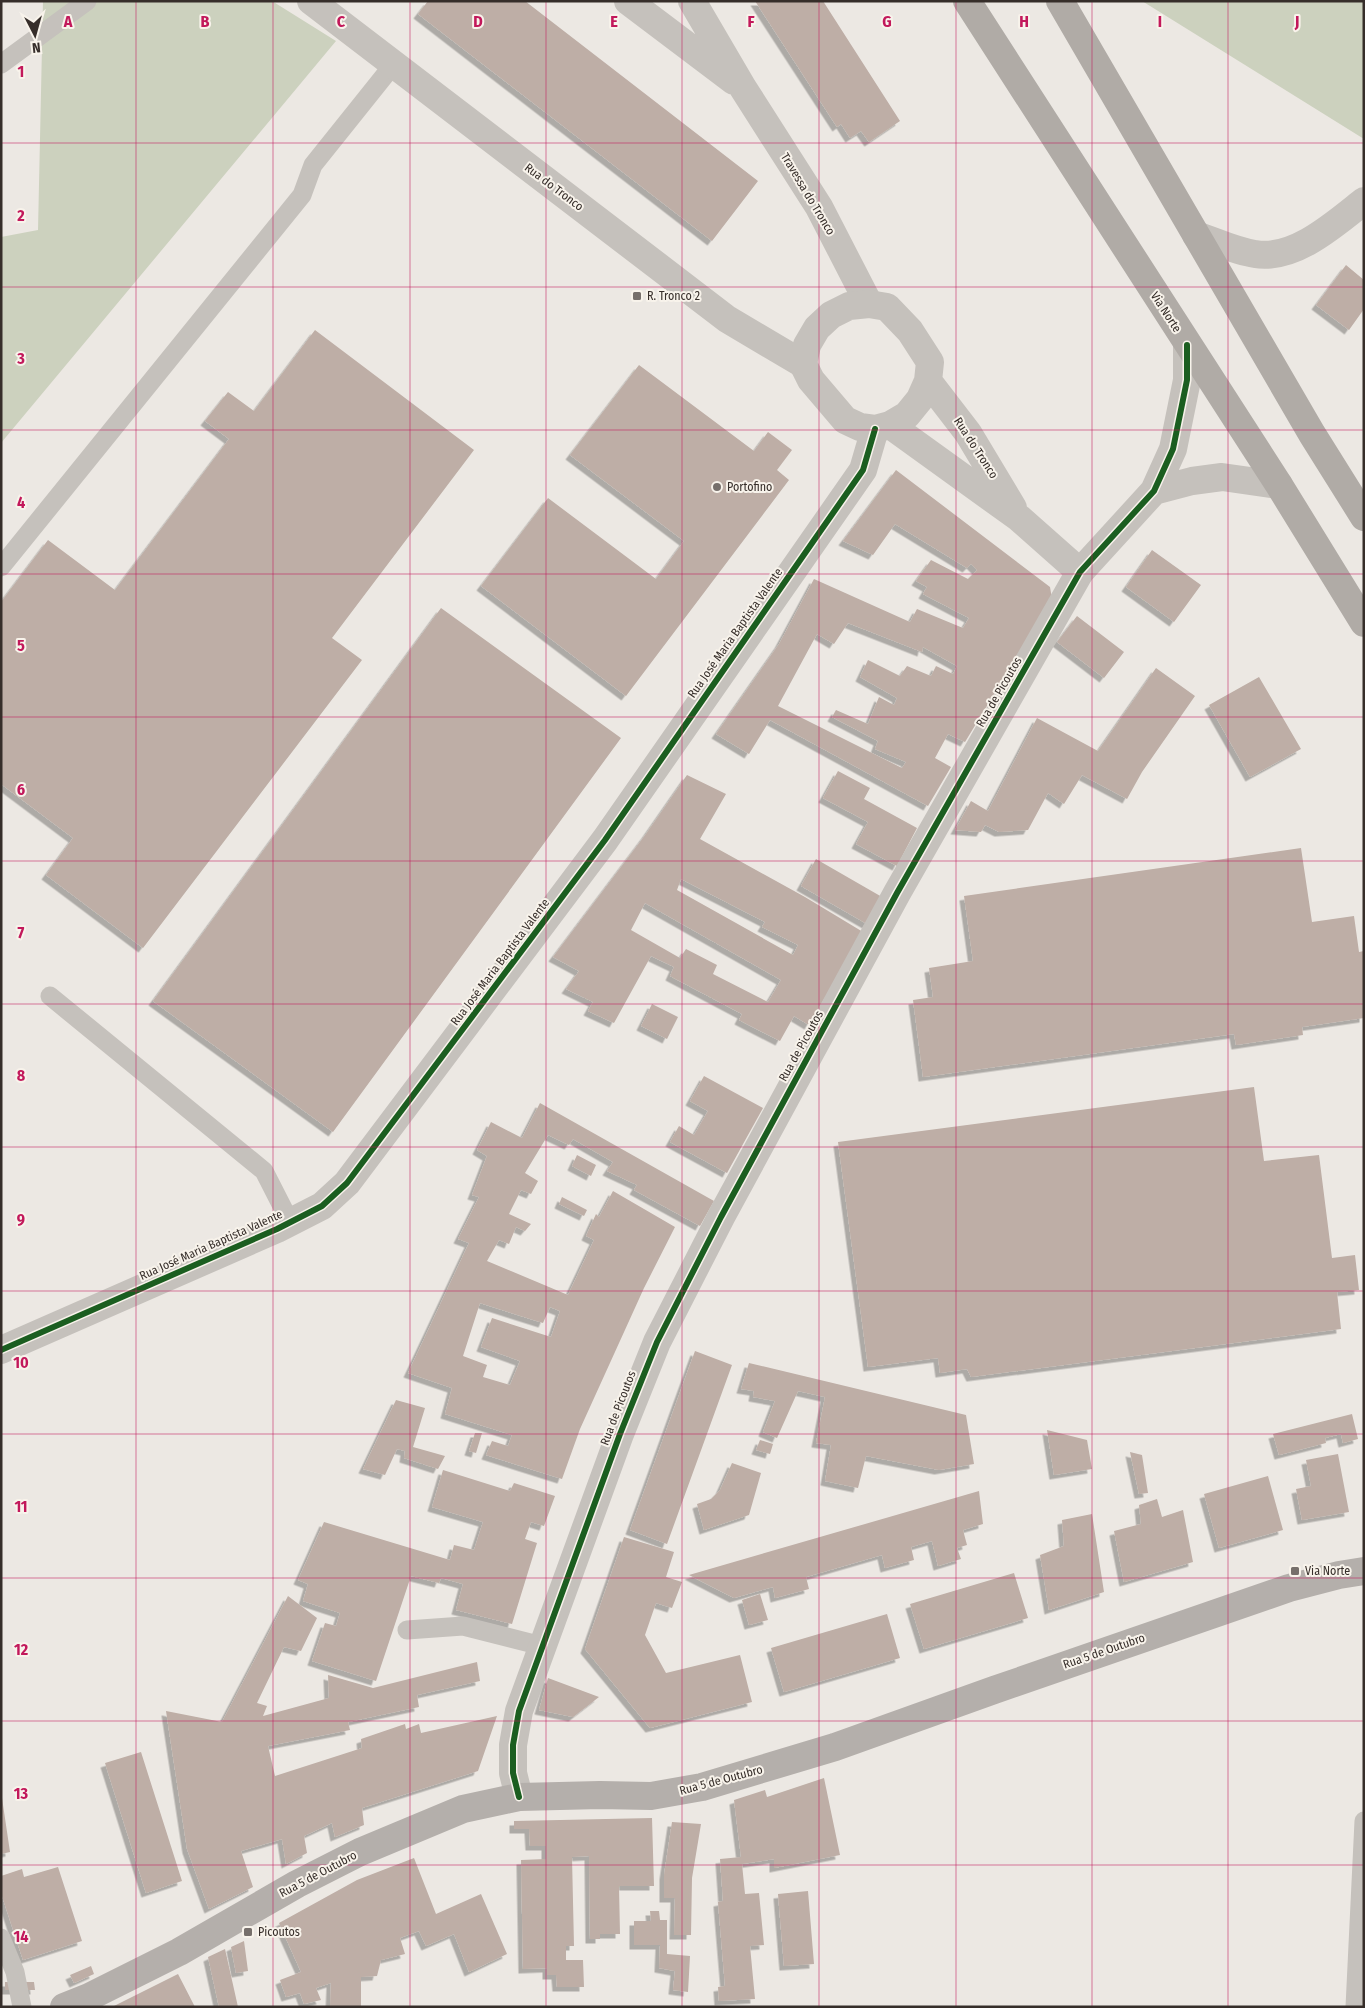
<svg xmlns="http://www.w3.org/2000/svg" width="1365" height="2008" font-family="'Fira Sans Condensed',sans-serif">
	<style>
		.green { fill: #ccd1be }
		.building { fill: #beaea6; fill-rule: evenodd; filter: url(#shadow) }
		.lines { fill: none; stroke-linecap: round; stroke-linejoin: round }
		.service { stroke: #c5c1bc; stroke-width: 19 }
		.minor { stroke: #c5c1bc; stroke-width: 28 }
		.tertiary { stroke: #c5c1bc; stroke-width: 28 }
		.primary { stroke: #b4afab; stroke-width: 28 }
		.trunk { stroke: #b0aba6; stroke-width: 28 }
		.cycleway-casing { stroke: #f8f3eb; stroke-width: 9 }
		.cycleway { stroke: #1b5e20; stroke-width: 6 }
		.grid { fill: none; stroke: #c2185b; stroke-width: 1; stroke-opacity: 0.55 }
		.poi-dot { fill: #766f6b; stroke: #f8f3eb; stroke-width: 2 }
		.labels { text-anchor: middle; stroke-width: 4; stroke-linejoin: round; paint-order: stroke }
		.street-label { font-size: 12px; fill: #362e2a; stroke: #f8f3eb }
		.poi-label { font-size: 12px; fill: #362e2a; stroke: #f8f3eb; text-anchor: start }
		.grid-label { font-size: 16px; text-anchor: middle; font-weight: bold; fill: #c2185b; stroke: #f8f3eb; stroke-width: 4; stroke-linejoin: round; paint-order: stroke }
	</style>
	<defs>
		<filter id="shadow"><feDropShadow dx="-4.5" dy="4.5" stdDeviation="0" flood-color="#0004"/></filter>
	</defs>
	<rect width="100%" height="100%" fill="#ece8e3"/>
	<!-- green -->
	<path class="green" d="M43,1H272L336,41L1,443V237L38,230Z
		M1142,1H1364V139Z"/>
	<!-- building -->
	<path class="building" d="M428,1H525L758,181L712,241L418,14Z
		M755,1H823L900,121L869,142L861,131L850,138L841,124L837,127Z
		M1346,265L1364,280V309L1349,330L1316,305Z
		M315,330L474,450L332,638L362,660L143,948L46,875L73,838L1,784V602L48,540L115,590L229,439L205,421L228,392L254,411Z
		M639,365L754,451L768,432L792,450L777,470L789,480L626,696L481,586L548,498L656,579L684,541L570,455Z
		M896,470L1050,587L1052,599L965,742L948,734L935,758L951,767L928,806L770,720L749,754L716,734L779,644L814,579L910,622L917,609L963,628L969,618L923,594L927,587L916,581L931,560L968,579L977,570L971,564L967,568L895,524L873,555L843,541ZM848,623L922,652L923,647L957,666L953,674L936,666L931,676L907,666L900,676L868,660L860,677L897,698L894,705L879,697L868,724L836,710L832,717L878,741L875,749L906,762L902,768L778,706L817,634L834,644Z
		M1152,550L1201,585L1174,622L1126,587Z
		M441,608L621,738L333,1132L153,1001Z
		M1077,616L1124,652L1104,678L1057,642Z
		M1156,668L1195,696L1142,772L1127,799L1082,775L1064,804L1048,793L1028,830L999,832L985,825L981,832L955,830L971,801L988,811L1037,718L1098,751Z
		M1259,677L1301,749L1250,777L1209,705Z
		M838,771L870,788L864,799L917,828L897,866L856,844L868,822L823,798Z
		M687,775L726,794L700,839L805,897L863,932L809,1025L794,1016L780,1041L739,1020L742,1014L670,976L674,967L651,956L614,1023L588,1011L593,1002L566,989L579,971L553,957L646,834ZM681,879L765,922L762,927L798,945L793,955L677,890ZM645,903L781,980L768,1002L713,974L717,965L686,949L680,958L631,930Z
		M1301,848L1312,922L1354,916L1359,952L1364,951V1018L1302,1027L1303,1035L1236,1045L1234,1034L923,1077L913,1000L933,997L929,968L973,961L964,896Z
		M816,859L882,897L867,924L801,886Z
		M652,1004L678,1017L667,1039L641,1026Z
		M704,1076L763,1108L727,1173L670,1142L679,1126L694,1135L708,1111L690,1101Z
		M1254,1087L1264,1161L1319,1155L1332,1258L1355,1255L1359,1290L1337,1292L1341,1329L971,1377L967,1369L940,1373L938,1358L868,1367L838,1142Z
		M540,1103L714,1201L700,1226L634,1190L637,1185L607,1171L613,1162L573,1139L569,1145L548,1135L525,1173L538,1181L531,1194L521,1190L509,1214L531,1224L525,1231L516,1227L509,1244L499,1240L487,1261L568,1295L594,1240L586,1236L596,1214L599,1217L613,1191L675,1227L644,1288L580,1429L562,1479L486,1455L492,1441L508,1446L512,1435L445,1414L452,1388L408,1373L469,1243L458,1239L479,1197L472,1195L487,1156L477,1150L491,1122L522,1138ZM480,1303L543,1323L550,1307L560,1311L551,1337L492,1318L481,1347L520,1361L510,1385L483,1377L487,1365L463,1356Z
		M577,1155L596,1165L591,1176L572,1166Z
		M562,1197L587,1210L584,1216L559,1204Z
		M695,1351L732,1365L667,1544L630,1530Z
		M749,1363L966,1415L974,1464L939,1470L866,1456L858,1488L825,1481L831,1445L816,1443L825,1397L798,1391L777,1438L763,1432L775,1401L753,1397L754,1391L741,1389Z
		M396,1400L425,1408L413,1447L445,1456L438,1469L404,1458L405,1451L397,1449L385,1475L363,1469Z
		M1352,1414L1358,1439L1343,1443L1341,1434L1325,1438L1326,1443L1279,1455L1273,1434Z
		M1047,1430L1087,1440L1092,1469L1054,1475Z
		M475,1433H482L476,1453L469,1451Z
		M760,1440L773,1444L770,1454L756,1450Z
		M1130,1452L1142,1455L1148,1493L1139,1494Z
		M1338,1454L1349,1512L1302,1520L1296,1489L1311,1486L1306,1460Z
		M732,1463L761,1473L749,1515L704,1530L697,1504L711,1499L720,1490Z
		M443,1470L510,1491L514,1483L555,1496L544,1526L531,1522L525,1539L537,1543L512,1624L456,1610L463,1584L441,1578L439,1583L411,1576L376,1681L312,1661L325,1623L336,1626L340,1613L303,1601L308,1584L298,1580L324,1522L450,1560L454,1545L474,1550L483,1522L432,1507Z
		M1268,1476L1283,1530L1219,1548L1204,1494Z
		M979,1491L983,1524L963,1530L967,1545L957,1548L961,1559L938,1566L932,1541L911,1547L914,1560L885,1568L882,1555L806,1577L809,1589L775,1598L773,1587L734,1598L689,1575Z
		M1157,1499L1162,1517L1183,1510L1193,1562L1124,1582L1114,1531L1141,1524L1139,1505Z
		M1092,1514L1104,1592L1049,1610L1040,1555L1064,1546L1062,1520Z
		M624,1537L674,1552L666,1577L682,1582L672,1608L656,1603L645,1635L666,1673L740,1655L752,1702L650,1728L585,1649Z
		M1014,1573L1028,1618L924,1649L910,1604Z
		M760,1594L768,1620L749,1625L742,1600Z
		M288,1596L317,1618L301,1651L284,1647L257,1703L267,1706L263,1716L329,1698L328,1675L373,1688L477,1662L480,1681L417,1695L419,1707L348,1722L350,1730L268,1746L275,1776L362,1748L361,1739L405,1724L406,1729L419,1724L421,1733L497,1716L478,1771L362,1808L364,1825L335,1837L332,1823L304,1836L307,1853L286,1864L282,1839L241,1851L253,1887L209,1909L187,1849L166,1711L222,1722Z
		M887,1614L900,1658L784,1692L771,1648Z
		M548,1678L599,1697L573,1717L539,1710Z
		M141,1752L182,1881L146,1893L105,1763Z
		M824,1778L840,1855L774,1868V1859L742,1864L745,1894L759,1893L764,1945L750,1946L755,1999L719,2001L718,1987L725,1986L718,1902L723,1901L720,1859L741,1857L734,1800L765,1790L767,1797Z
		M2,1798L10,1852L1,1854V1799Z
		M652,1818L654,1886H619L620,1934H600V1939H590L589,1856L572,1857L574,1946H566V1960H583L584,1987H557L556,1975H547V1968L523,1969L521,1860L546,1859V1846H530L529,1829H514V1821Z
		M672,1822L701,1824L692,1878L691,1935H674L675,1898H664V1875Z
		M414,1858L436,1914L481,1894L507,1954L469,1972L454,1934L426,1946L419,1931L400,1938L405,1954L381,1960L377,1976L361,1977V2007H330L331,1983L316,1988L321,2000L304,2004L300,1993L286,1997L280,1980L301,1972L279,1923L357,1880Z
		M58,1867L82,1941L23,1960L1,1893V1876L22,1869L24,1877Z
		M808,1891L814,1964L784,1966L778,1894Z
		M650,1911H659L660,1920H667V1954L690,1956L688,1992L673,1990L675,1971L659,1968L660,1945H634V1921H651Z
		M244,1941L248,1971L236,1973L231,1947Z
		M225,1949L238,2007H219L208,1957Z
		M91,1966L94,1974L74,1983L70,1975Z
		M178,1974L195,2007H112Z
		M5,1982H34L35,1990H5Z"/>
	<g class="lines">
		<!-- service -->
		<path class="service" d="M1,64L87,1
			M1,567L302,195L313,165L393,65
			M50,996L264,1171L290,1222
			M407,1630L463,1626L542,1646
			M1,1938L15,1972L22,2007
			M1355,2007L1364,1821"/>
		<!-- minor -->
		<path class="minor" d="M311,1L727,319L803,364
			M628,1L734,81
			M692,1L743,88L819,207L869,304
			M1196,235C1215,241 1234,251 1255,254C1294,261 1335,224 1364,201
			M519,1797L513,1773V1745L519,1711L620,1434L657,1342L721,1217L897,893L1080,572"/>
		<!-- tertiary -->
		<path class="tertiary" d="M869,304L887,307L910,331L930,362L928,381L920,399L907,415L890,425L875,429L860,427L845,420L811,380L803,364L807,345L817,328L831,315L849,306Z
			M928,381L968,433L1013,508
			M890,425L1019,518L1080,572L1154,491L1173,449L1187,380V345
			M1154,491L1192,481L1222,477L1279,485
			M1,1350L277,1229L322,1206L347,1183L605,840L863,470L875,429"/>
		<!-- primary -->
		<path class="primary" d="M64,2007L89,1997L179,1952L297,1884L360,1852L463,1809L519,1797L600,1795L651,1796L702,1787L835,1747L994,1690L1289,1588L1339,1575L1364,1571"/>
		<!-- trunk -->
		<path class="trunk" d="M967,1L1279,485L1364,623
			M1060,1L1312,434L1364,517"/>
		<!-- cycleway casing -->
		<g class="cycleway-casing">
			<path id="cycleway" d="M1,1350L277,1229L322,1206L347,1183L605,840L863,470L875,429
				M519,1797L513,1773V1745L519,1711L620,1434L657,1342L721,1217L897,893L1080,572L1154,491L1173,449L1187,380V345"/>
		</g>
		<!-- cycleway -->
		<use href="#cycleway" class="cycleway"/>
	</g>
	<!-- grid -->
	<path class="grid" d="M136,1V2007M273,1V2007M410,1V2007M546,1V2007M682,1V2007M819,1V2007M956,1V2007M1092,1V2007M1228,1V2007M1,143H1364M1,287H1364M1,430H1364M1,574H1364M1,717H1364M1,861H1364M1,1004H1364M1,1147H1364M1,1291H1364M1,1434H1364M1,1578H1364M1,1721H1364M1,1865H1364"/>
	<!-- markers -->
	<g class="poi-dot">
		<rect x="632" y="291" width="10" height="10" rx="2.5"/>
		<circle cx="717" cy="487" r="5"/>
		<rect x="1290" y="1566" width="10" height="10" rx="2.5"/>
		<rect x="243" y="1927" width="10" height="10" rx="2.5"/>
	</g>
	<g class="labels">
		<!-- street labels -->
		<g class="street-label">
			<text transform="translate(554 187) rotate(37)" y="4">Rua do Tronco</text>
			<text transform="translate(808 194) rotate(59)" y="4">Travessa do Tronco</text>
			<text transform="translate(1166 312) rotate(57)" y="4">Via Norte</text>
			<text transform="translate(976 448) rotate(57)" y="4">Rua do Tronco</text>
			<text transform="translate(735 633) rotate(-55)" y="4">Rua José Maria Baptista Valente</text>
			<text transform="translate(999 692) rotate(-60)" y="4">Rua de Picoutos</text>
			<text transform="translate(500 962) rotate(-53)" y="4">Rua José Maria Baptista Valente</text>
			<text transform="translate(801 1046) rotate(-61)" y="4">Rua de Picoutos</text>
			<text transform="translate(211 1245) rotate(-24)" y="4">Rua José Maria Baptista Valente</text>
			<text transform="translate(618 1408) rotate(-69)" y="4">Rua de Picoutos</text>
			<text transform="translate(1104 1651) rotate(-19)" y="4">Rua 5 de Outubro</text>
			<text transform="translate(721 1780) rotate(-15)" y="4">Rua 5 de Outubro</text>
			<text transform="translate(318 1874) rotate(-28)" y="4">Rua 5 de Outubro</text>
		</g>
		<!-- poi labels -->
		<g class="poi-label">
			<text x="647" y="300">R. Tronco 2</text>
			<text x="727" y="491">Portofino</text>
			<text x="1305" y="1575">Via Norte</text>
			<text x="258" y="1936">Picoutos</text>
		</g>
	</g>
	<g class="grid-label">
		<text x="68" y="27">A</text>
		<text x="205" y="27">B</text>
		<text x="341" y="27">C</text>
		<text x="478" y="27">D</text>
		<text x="614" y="27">E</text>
		<text x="751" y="27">F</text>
		<text x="887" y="27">G</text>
		<text x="1024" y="27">H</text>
		<text x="1160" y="27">I</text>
		<text x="1297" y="27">J</text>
		<text x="21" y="77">1</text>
		<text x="21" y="221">2</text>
		<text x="21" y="364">3</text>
		<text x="21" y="508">4</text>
		<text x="21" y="651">5</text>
		<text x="21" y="795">6</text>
		<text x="21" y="938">7</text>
		<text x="21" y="1081">8</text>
		<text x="21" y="1225">9</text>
		<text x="21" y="1368">10</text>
		<text x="21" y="1512">11</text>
		<text x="21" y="1655">12</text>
		<text x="21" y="1799">13</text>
		<text x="21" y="1942">14</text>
	</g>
	<!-- border -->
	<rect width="1365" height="2008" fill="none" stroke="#362e2a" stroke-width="5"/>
	<!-- north arrow -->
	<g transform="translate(35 35) rotate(174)" stroke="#f8f3eb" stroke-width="4" paint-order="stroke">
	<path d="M0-4L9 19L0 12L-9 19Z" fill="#362e2a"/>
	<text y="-8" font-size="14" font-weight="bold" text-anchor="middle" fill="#362e2a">N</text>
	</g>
</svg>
